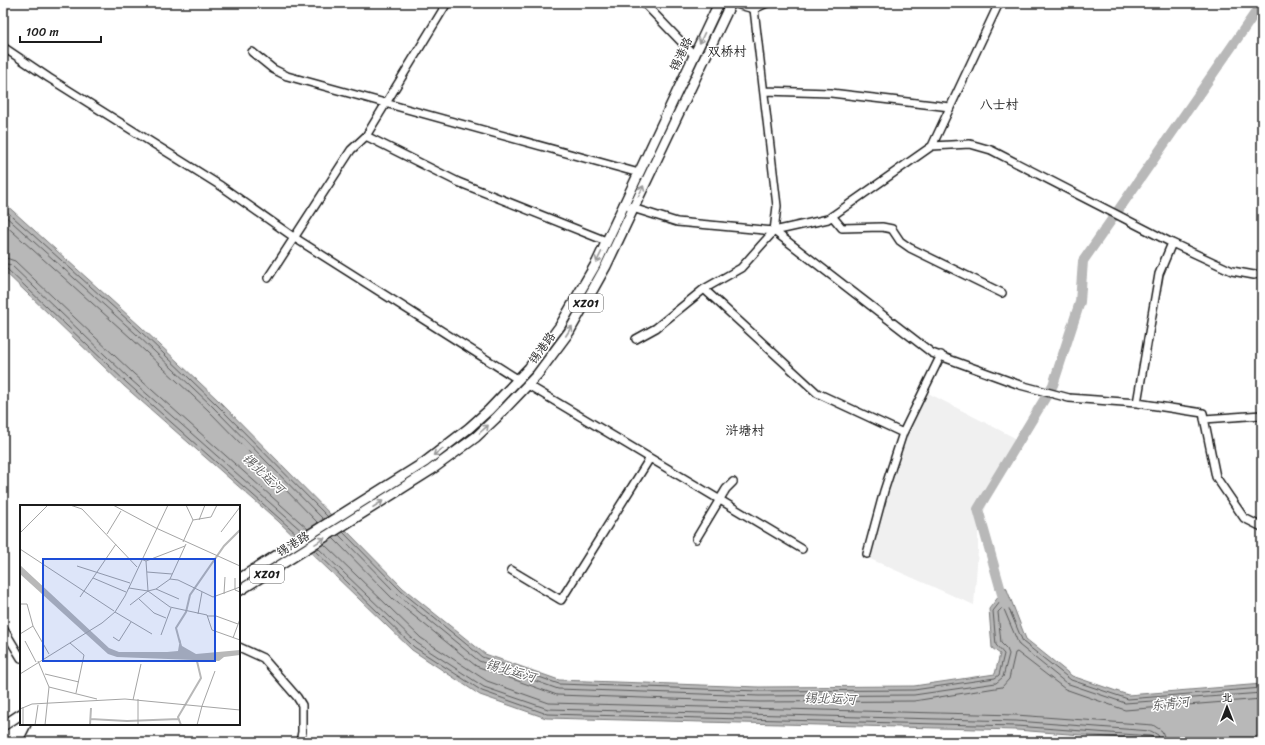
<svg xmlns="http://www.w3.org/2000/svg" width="1265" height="745" font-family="Sriracha,'LXGW WenKai TC',sans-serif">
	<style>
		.built { fill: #f0f0f0 }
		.water { fill: #b8b8b8; stroke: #7a7a7a }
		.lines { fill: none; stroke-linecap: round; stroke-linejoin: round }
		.shore { stroke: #5a5a5a; stroke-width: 1 }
		.river { stroke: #b8b8b8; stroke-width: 10 }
		.minor-casing { stroke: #1c1c1c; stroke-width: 10 }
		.major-casing { stroke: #1c1c1c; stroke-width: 12 }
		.minor { stroke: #fff; stroke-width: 7 }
		.major { stroke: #fff; stroke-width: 9 }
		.oneway { stroke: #999 }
		.labels { text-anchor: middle; stroke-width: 3; stroke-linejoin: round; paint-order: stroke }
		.shield { fill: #fff; stroke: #606060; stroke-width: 1 }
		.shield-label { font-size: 11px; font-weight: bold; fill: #1c1c1c }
		.street-label { font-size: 12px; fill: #1c1c1c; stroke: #fff }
		.neighbourhood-label { font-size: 13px; fill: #1c1c1c; stroke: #fff }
		.water-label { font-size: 13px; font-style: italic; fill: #5a5a5a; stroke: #fff }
		.inset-river { fill: none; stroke: #b8b8b8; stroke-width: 2 }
		.inset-road { fill: none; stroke: #a4a4a4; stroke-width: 1 }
		.view { fill: #1d4ed8; fill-opacity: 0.15; stroke: #1d4ed8; stroke-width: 2 }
		.inset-edge { fill: none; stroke: #1c1c1c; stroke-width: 2 }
	</style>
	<rect width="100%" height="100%" fill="#fff"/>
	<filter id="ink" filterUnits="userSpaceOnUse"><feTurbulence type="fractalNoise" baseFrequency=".025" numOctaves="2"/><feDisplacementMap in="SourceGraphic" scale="8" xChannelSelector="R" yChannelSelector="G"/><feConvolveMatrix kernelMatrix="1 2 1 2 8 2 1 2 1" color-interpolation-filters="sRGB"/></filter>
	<g filter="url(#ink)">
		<!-- built -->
		<path class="built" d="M928,393L1015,438L978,526V551L974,605L868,558L880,512L909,427Z"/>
		<!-- water -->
		<path class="water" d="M3,202L141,327L218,400L403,588L485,654L559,680L759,687L914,686L995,674L1000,654L992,648L989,609L1006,587L1026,639L1072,676L1128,695L1262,684V742H1175L1016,730L546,718L480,695L412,650L278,521L124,386L3,270Z"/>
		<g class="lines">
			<!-- shore -->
			<path class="shore" d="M3,208L139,330L215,403L328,517
				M3,214L135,333L212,406L323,519
				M3,223L131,338L208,410L318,523
				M3,257L15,261L134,374L308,529
				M3,263L11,265L130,379L303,532
				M3,268L7,269L127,383L298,535
				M343,532L401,591L482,657L559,684L759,691L914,690L995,678L999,675L1004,654L996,645L993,611L1004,597L1023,642L1071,680L1128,699L1262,688
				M339,535L397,594L479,661L558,689L759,696L914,695L996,683L1003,677L1009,654L1007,649L1001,643L998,612L1003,607L1019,645L1066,683L1125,703L1262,693
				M333,538L393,599L476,666L557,695L759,702L914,701L1002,687L1009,679L1015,653L1017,652L1065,689L1125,710L1262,699
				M324,544L421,638L487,681L549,703L1016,715L1153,725L1162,731L1166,742
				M318,548L417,643L484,687L548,709L1016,721L1151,731L1158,735L1160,742
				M314,550L414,647L482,691L547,714L1016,726L1150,736L1154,738L1155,742"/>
			<!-- river -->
			<path class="river" d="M1005,605L978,509L1053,385L1080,302L1083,261L1262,3"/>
			<!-- minor casing -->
			<g class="minor-casing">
				<path id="minor" d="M644,3L694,55
					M754,9L767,3
					M3,47L49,78L221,186L295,238L519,380
					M252,52L273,69L287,76L639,173
					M764,91L831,93L950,107
					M366,136L458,182L606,241
					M932,146L970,144L991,150L1172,243L1232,271L1254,275L1262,273
					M623,205L677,222L774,231L828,219L932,146L999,3
					M832,216L842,228L882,227L892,229L900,241L910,248L1002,293
					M774,231L932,353L1020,385L1069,398L1137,403L1203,413L1216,477L1244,518L1262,527
					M268,278L351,150L366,136L447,3
					M704,289L817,393L903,433
					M636,339L656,328L704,289L741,268L774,231L777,206L754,9L732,3
					M528,385L802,549
					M1137,403L1159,274L1172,243
					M1204,419L1262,415
					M696,539L726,489L733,482
					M867,554L884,491L903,433L941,355
					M511,570L561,600L650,458
					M3,628L21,658
					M239,647L263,658L297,697L302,705V732L300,742"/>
			</g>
			<!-- major casing -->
			<g class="major-casing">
				<path id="major" d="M239,579L425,462L469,428L489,410L529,368L560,326L597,262L719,3
					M239,591L431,470L476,437L496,418L537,375L569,332L606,266L731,3
					M3,726L21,714
					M3,738L25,724
					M17,742L26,724"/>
			</g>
			<!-- minor -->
			<use href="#minor" class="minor"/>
			<!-- major -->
			<use href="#major" class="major"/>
		</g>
		<!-- one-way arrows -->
		<defs><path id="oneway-shaft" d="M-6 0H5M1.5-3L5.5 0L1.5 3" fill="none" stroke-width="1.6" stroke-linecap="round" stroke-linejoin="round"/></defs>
		<g class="oneway">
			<use href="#oneway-shaft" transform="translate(702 38) rotate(115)"/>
			<use href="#oneway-shaft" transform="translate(641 191) rotate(-64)"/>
			<use href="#oneway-shaft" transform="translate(599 257) rotate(116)"/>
			<use href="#oneway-shaft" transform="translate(569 331) rotate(-57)"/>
			<use href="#oneway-shaft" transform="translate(484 429) rotate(-42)"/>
			<use href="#oneway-shaft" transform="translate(438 452) rotate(144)"/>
			<use href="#oneway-shaft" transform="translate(378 504) rotate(-33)"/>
			<use href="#oneway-shaft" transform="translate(320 541) rotate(-32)"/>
		</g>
	</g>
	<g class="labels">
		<!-- shield labels -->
		<g class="shield">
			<rect x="569" y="294" width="34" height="18" rx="3"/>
			<rect x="250" y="565" width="34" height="18" rx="3"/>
		</g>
		<g class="shield-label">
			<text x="586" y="307">XZ01</text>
			<text x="267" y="578">XZ01</text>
		</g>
		<!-- street labels -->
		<g class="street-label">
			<text transform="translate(681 54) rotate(-65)" y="4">锡港路</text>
			<text transform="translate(542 348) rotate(-54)" y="4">锡港路</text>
			<text transform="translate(293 544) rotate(-32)" y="4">锡港路</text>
		</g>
		<!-- neighbourhood labels -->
		<g class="neighbourhood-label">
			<text x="727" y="56">双桥村</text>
			<text x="999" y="109">八士村</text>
			<text x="745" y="435">浒塘村</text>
		</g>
		<!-- water labels -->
		<g class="water-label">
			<text transform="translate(264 473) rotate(43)" y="5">锡北运河</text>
			<text transform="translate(511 670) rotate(16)" y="5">锡北运河</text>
			<text transform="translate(830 698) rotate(2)" y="5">锡北运河</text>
			<text transform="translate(1170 703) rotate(-7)" y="5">东青河</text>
		</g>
	</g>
	<!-- overview -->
	<g transform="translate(20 505)">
		<rect width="220" height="220" fill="#fff"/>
		<path d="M0,60L89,143L99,147H147L158,146L160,134L162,141L176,149L220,145V150L204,152L199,156L97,152L88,149L0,69Z" fill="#b8b8b8"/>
		<path class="inset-river" d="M160,138L156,123L166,107L170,90L204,41L220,25M70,214L107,216L159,214M70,220L71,203M161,220L158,212L181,173L176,152"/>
		<path class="inset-road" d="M50,0L62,4L117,62M93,0L136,23M166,0L173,15M179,15L185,0M136,23L220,61M201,27L220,2M0,28L28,0M87,29L101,6M163,37L173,15L191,12L197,0M0,44L94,106M126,56L165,41M57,61L110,78M127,67L152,69M73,73L106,87M215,73V85L220,87M150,74L158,75L193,92L220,82M109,83L128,86L136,84L150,74L166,39M136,84L159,94M128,86L150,102L187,110L192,125L220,135M204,89L205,72M60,92L96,39M119,94L134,108L146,113M0,99H7L13,121M110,100L128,86L126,56L121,54M95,107L132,129M178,109L182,87M187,111H196L218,119M0,129L13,121L29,149M141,130L151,103M93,132L99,136L111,117M213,133L220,114M5,136L16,157M50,138L64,150L56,188M18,156L29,182L25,220M0,169L82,118L95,107L105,91L148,0M25,169L59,177M29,182L77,194M113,195L121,159M182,201L195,166M0,204L12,199L105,194L220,205M3,220V202M15,220L18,200M118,220V194M177,220L182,201"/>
		<path class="view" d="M23,54H195V156H23Z"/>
		<rect width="220" height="220" class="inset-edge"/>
	</g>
	<!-- margin -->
	<rect width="1265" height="745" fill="none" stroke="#fff" stroke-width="16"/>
	<rect x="8" y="8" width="1249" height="729" fill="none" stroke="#1c1c1c" stroke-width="1.5" filter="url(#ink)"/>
	<!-- north arrow -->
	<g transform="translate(1227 707)" stroke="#ffffff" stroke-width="3" paint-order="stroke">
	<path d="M0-3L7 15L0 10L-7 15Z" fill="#1c1c1c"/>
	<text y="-6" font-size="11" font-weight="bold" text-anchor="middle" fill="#1c1c1c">北</text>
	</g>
	<!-- scale -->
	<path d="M20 36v6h81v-6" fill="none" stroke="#1c1c1c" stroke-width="2"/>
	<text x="26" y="36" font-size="12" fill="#1c1c1c" stroke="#ffffff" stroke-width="3" paint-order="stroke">100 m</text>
</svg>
